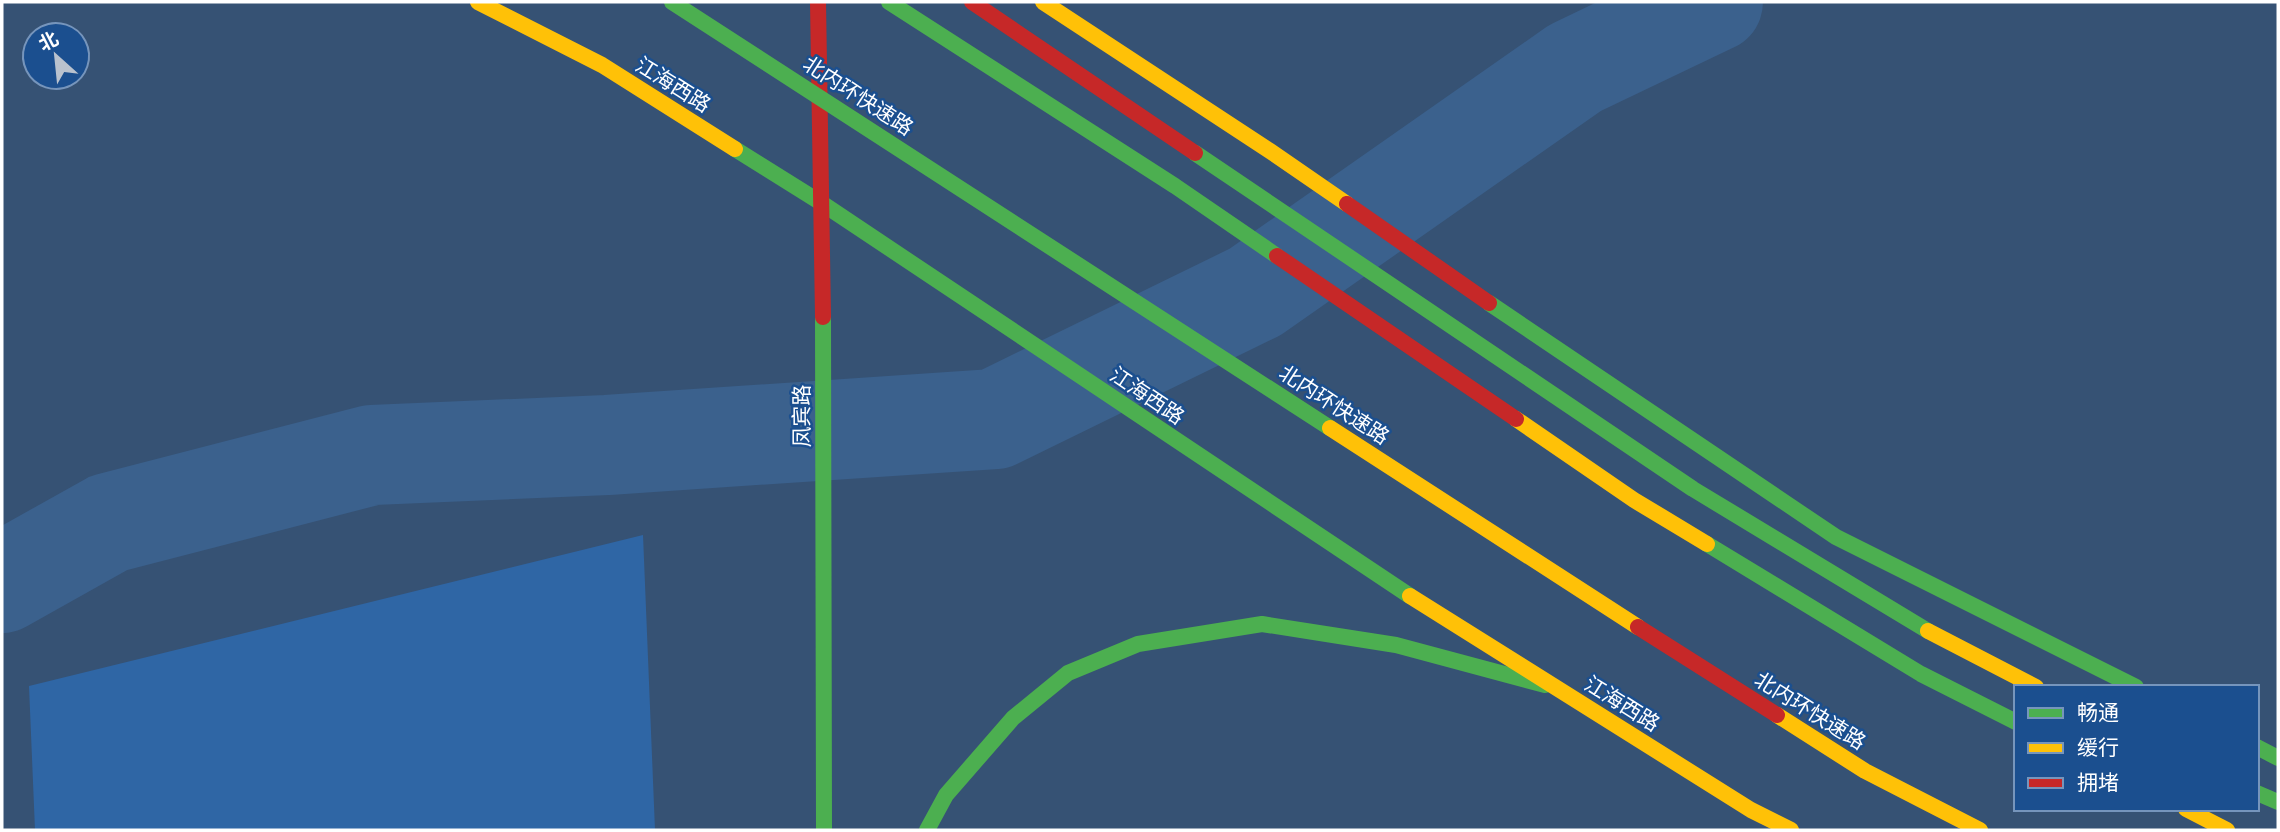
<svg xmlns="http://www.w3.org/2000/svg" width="2280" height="832" font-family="'Sofia Sans Condensed','Noto Sans SC',sans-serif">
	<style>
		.green { fill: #2f66a5 }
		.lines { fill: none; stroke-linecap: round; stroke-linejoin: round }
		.river { stroke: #3b618d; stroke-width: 100 }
		.fast { stroke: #4caf50; stroke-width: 16 }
		.slow { stroke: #ffc107; stroke-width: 16 }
		.jam { stroke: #c62828; stroke-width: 16 }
		.fast-bridge { stroke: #4caf50; stroke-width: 16 }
		.slow-bridge { stroke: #ffc107; stroke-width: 16 }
		.jam-bridge { stroke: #c62828; stroke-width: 16 }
		.labels { text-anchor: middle; stroke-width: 5; stroke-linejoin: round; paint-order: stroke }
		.street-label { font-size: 21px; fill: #fff; stroke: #1b4f8f }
	</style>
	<rect width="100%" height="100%" fill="#365274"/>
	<!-- green -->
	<path class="green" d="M643,535L655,830H35L29,686Z"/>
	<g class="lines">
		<!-- river -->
		<path class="river" d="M2,583L109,523L372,455L607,445L995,419L1255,292L1575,68L1713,2"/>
		<!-- fast -->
		<path class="fast" d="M889,2L1175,186L1277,256
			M735,149L823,204L1410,596
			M1489,303L1836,537L2136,687
			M823,317L824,830
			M1707,544L1921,674L2016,722
			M2257,747L2278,758
			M2257,793L2278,802
			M927,830L946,795L1013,718L1068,673L1138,644L1262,624L1396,645L1545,685"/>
		<!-- slow -->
		<path class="slow" d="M478,2L602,65L735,149
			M1043,2L1270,151L1347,204
			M1516,419L1634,500L1707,544
			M1410,596L1751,810L1791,830
			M2186,809L2227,830"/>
		<!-- jam -->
		<path class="jam" d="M818,2L823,317
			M1347,204L1489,303
			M1277,256L1516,419"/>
		<!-- fast-bridge -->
		<path class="fast-bridge" d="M672,2L1330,428
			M1195,153L1693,489L1928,631"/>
		<!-- slow-bridge -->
		<path class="slow-bridge" d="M1330,428L1638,627
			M1928,631L2036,687
			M1777,715L1865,771L1980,830"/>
		<!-- jam-bridge -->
		<path class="jam-bridge" d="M972,2L1195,153
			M1638,627L1777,715"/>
	</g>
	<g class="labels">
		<!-- street labels -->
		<g class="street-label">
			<text transform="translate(673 85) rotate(32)" y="7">江海西路</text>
			<text transform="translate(858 96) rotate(33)" y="7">北内环快速路</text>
			<text transform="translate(1147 396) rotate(34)" y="7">江海西路</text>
			<text transform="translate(1334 405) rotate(33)" y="7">北内环快速路</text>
			<text transform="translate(802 416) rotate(-90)" y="7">凤宾路</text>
			<text transform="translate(1622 704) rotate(32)" y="7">江海西路</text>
			<text transform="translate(1810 711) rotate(32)" y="7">北内环快速路</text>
		</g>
	</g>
	<!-- border -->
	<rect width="2280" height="832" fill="none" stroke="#ffffff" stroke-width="7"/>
	<!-- legend -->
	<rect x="2014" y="685" width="245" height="126" fill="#1b4f8f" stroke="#7695bc" stroke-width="2"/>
	<rect x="2028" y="708" width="35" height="10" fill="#4caf50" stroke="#7695bc" stroke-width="2"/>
	<text x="2077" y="720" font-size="21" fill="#ffffff">畅通</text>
	<rect x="2028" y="743" width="35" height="10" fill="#ffc107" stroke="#7695bc" stroke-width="2"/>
	<text x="2077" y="755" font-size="21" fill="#ffffff">缓行</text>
	<rect x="2028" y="778" width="35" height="10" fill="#c62828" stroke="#7695bc" stroke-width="2"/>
	<text x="2077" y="790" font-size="21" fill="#ffffff">拥堵</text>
	<!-- north arrow -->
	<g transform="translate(56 56) rotate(333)"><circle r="33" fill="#1b4f8f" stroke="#7695bc" stroke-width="2"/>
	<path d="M0-5L12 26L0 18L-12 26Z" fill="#b9c2ce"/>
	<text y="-10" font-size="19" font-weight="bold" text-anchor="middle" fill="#ffffff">北</text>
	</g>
</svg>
